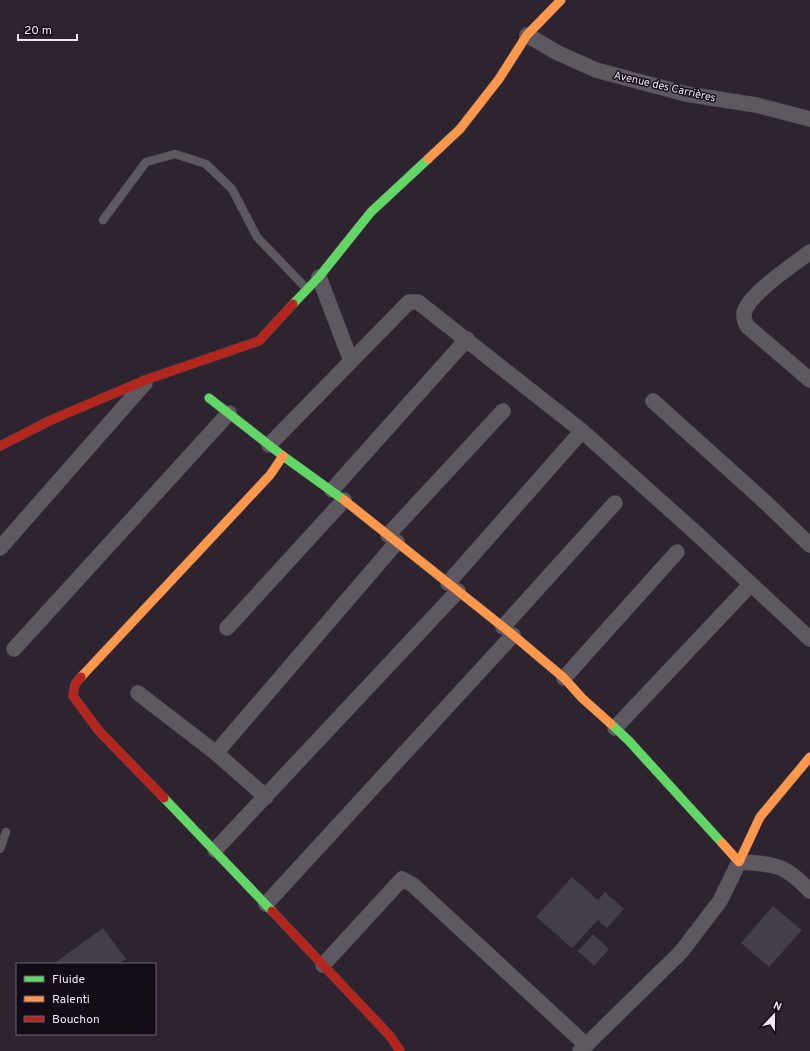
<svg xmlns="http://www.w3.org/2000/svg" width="810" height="1051" font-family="Overpass,sans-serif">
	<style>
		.building { fill: #443e49 }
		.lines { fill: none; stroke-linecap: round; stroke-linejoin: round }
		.lane-casing { stroke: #49414b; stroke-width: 9 }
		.street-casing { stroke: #49414b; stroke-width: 16 }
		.fast-casing { stroke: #49414b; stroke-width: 10 }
		.slow-casing { stroke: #49414b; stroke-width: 10 }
		.jam-casing { stroke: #49414b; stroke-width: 10 }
		.lane { stroke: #5e5861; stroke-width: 8 }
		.street { stroke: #5e5861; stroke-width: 15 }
		.fast { stroke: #63d668; stroke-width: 9 }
		.slow { stroke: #ff974d; stroke-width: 9 }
		.jam { stroke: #b3261e; stroke-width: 9 }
		.labels { text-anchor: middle; stroke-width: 3; stroke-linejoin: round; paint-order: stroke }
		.street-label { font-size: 11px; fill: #efe5f3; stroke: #130c16 }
	</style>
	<rect width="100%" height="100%" fill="#2d2430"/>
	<!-- building -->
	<path class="building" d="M572,877L598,900L605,892L624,909L607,928L598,920L572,948L536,917Z
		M773,906L802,930L769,967L741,943Z
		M103,928L126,959L118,964H53Z
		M593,934L609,949L594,966L578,951Z"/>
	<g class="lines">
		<!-- lane casing -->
		<g class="lane-casing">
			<path id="lane" d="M103,220L146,162L175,154L206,164L232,189L257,237L306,288
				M0,849L6,832"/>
		</g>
		<!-- street casing -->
		<g class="street-casing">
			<path id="street" d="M527,35L558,53L596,70L686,94L756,105L810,119
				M810,252C793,265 755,290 746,308C742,314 744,320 747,326L810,380
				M319,277L351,361
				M653,401L763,500L810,545
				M269,445L409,302H418L582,431L696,533L810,639
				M332,490L467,339
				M388,535L503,411
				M0,548L145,383
				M448,583L582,431
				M503,627L615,503
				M227,628L344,500
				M14,649L229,413
				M564,678L677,552
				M138,693L216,753L266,797
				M615,728L751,584
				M216,753L397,542
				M215,850L458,591
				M266,904L513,635
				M323,965L402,879L413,885L586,1045
				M580,1051L681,952L720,901L739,862C775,864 784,864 810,891"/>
		</g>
		<!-- fast casing -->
		<g class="fast-casing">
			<path id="fast" d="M293,304L319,277L371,212L428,159
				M209,398L283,456L344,500
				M611,724L629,741L722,843
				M164,798L272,911"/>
		</g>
		<!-- slow casing -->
		<g class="slow-casing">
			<path id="slow" d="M428,159L460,129L499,79L527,35L561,0
				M344,500L513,635L564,678L582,698L611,724
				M81,677L270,475L283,456
				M722,843L739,862L760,817L810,757"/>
		</g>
		<!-- jam casing -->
		<g class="jam-casing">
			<path id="jam" d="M0,446L51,420L148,379L259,341L293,304
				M81,677L75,684L73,696L99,731L164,798
				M272,911L390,1036L400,1051"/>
		</g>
		<!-- lane -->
		<use href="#lane" class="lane"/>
		<!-- street -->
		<use href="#street" class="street"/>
		<!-- fast -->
		<use href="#fast" class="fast"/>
		<!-- slow -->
		<use href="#slow" class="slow"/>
		<!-- jam -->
		<use href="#jam" class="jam"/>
	</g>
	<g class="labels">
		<!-- street labels -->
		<g class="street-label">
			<text transform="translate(665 86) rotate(13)" y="4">Avenue des Carrières</text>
		</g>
	</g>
	<!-- legend -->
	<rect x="16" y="963" width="140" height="72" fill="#130c16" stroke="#6b636e"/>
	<rect x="24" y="976" width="20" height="6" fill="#63d668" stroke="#6b636e"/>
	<text x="52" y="983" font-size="12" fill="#efe5f3">Fluide</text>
	<rect x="24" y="996" width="20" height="6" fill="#ff974d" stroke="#6b636e"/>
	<text x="52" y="1003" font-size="12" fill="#efe5f3">Ralenti</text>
	<rect x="24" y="1016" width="20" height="6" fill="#b3261e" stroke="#6b636e"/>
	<text x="52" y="1023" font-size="12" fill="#efe5f3">Bouchon</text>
	<!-- north arrow -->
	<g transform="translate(774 1015) rotate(22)" stroke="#130c16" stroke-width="3" paint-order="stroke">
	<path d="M0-3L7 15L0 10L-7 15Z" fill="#efe5f3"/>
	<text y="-6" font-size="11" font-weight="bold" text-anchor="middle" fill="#efe5f3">N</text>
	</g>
	<!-- scale -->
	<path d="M18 34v6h59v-6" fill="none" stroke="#efe5f3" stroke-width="2"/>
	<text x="24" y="34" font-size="12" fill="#efe5f3" stroke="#130c16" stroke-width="3" paint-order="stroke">20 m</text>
</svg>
